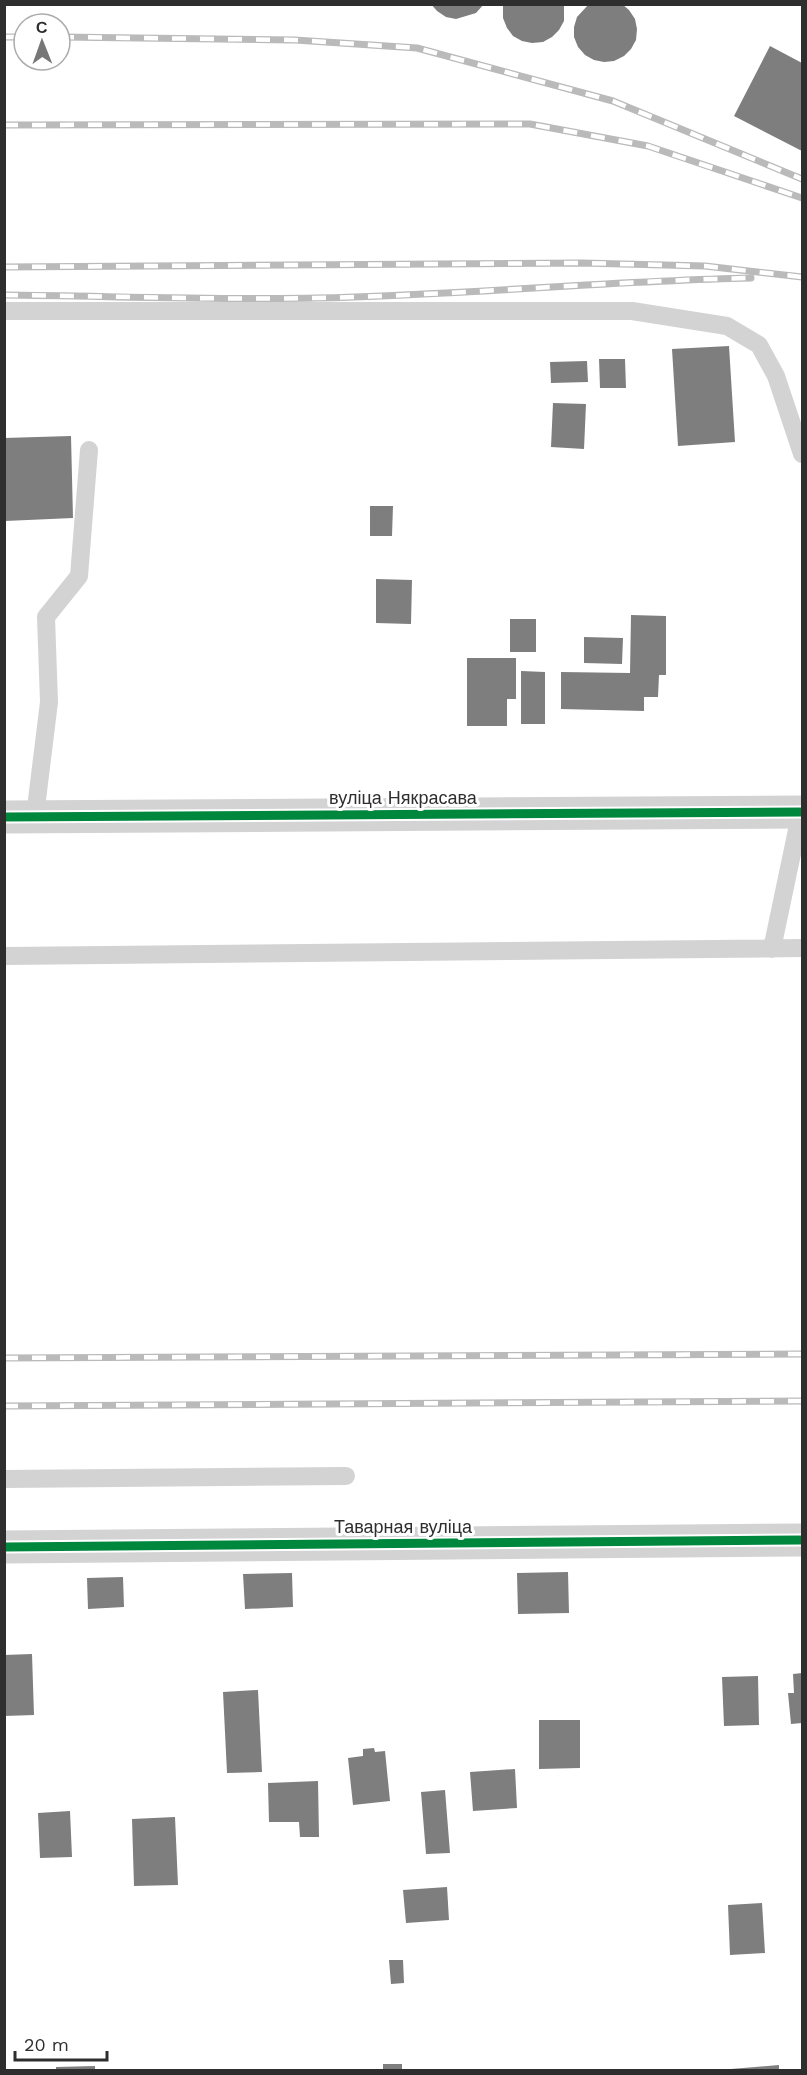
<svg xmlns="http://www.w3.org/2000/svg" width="807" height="2075" font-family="'Work Sans',sans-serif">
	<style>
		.building { fill: #7e7e7e }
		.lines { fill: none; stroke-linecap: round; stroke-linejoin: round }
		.service { stroke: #d3d3d3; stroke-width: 18 }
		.minor { stroke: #d3d3d3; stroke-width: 33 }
		.rail-casing { stroke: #bababa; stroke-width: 7 }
		.rail { stroke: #fff; stroke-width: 4.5; stroke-dasharray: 14; stroke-linecap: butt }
		.cycleway-casing { stroke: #fff; stroke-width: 13 }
		.cycleway { stroke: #00873e; stroke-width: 9 }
		.labels { text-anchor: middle; stroke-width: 6; stroke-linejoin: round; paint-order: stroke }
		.street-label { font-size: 18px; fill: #2e2e2e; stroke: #fff }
	</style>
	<rect width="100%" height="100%" fill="#fff"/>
	<!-- building -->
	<path class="building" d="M431,4H484L476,13L456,19L446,17L437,11Z
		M503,4H564V21L559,30L552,37L543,42L532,43L522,41L513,36L507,28L503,18Z
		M589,4H622L629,10L635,19L637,29L636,40L631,49L624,56L614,61L604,62L594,60L585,55L578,47L574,37V27L577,17Z
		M770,46L802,63V151L734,116Z
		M729,346L735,442L678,446L672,349Z
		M599,359H625L626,388H600Z
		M587,361L588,382L551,383L550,362Z
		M553,403L586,404L584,449L551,447Z
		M71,436L73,518L5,521L4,438Z
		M370,506H393L392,536H370Z
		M376,579L412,580L411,624L376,623Z
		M631,615L666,616V675H659L658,697H644V711L561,709V672L630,673Z
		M510,619H536V652H510Z
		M584,637L623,638L622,664L584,663Z
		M467,658H516V699H507V726H467Z
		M521,671L545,672V724H521Z
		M568,1572L569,1613L518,1614L517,1573Z
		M292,1573L293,1607L245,1609L243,1574Z
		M123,1577L124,1607L88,1609L87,1578Z
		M32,1654L34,1715L4,1716V1655Z
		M802,1673V1723L791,1724L788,1693H794L793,1674Z
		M758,1676L759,1725L724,1726L722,1677Z
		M258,1690L262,1772L227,1773L223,1692Z
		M539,1720H580V1768L539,1769Z
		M374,1748L375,1752L385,1751L390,1801L353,1805L348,1758L363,1756V1749Z
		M515,1769L517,1808L473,1811L470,1772Z
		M318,1781L319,1837H300L299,1822H269L268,1783Z
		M445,1790L450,1853L426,1854L421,1792Z
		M70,1811L72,1857L40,1858L38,1813Z
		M175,1817L178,1885L134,1886L132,1819Z
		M447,1887L449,1920L406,1923L403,1890Z
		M762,1903L765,1953L730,1955L728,1905Z
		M389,1960H403L404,1983L391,1984Z
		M383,2064H402V2070H383Z
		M779,2065V2070H731V2069Z
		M95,2066V2070H56V2067Z"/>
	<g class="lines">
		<!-- service -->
		<path class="service" d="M4,311H632L727,326L759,345L776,376L802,454
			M35,816L49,702L46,617L79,576L89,450
			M772,949L802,806
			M4,956L802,948
			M4,1479L346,1476"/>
		<!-- minor -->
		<path class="minor" d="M4,817L802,812
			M4,1547L802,1540"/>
		<!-- rail casing -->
		<g class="rail-casing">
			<path id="rail" d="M4,37H24
				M60,37L295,40L417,48L613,101L802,179
				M4,125L530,124L648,146L802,198
				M4,267L582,263L705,266L802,277
				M4,295C108,296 213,300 317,298C462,295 606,281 751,278
				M4,1358L802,1354
				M4,1406L802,1401"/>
		</g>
		<!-- rail -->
		<use href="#rail" class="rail"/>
		<!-- cycleway casing -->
		<g class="cycleway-casing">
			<path id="cycleway" d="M4,817L802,812
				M4,1547L802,1540"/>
		</g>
		<!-- cycleway -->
		<use href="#cycleway" class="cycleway"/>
	</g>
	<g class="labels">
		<!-- street labels -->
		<g class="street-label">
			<text x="403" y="804">вуліца Някрасава</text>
			<text x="403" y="1533">Таварная вуліца</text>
		</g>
	</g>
	<!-- border -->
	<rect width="807" height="2075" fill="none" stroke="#2e2e2e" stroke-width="12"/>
	<!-- north arrow -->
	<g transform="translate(42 42) rotate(359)"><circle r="28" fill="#ffffff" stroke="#ababab" stroke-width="1.5"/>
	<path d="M0-4.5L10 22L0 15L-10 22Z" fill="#777777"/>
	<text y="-9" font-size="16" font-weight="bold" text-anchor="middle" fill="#2e2e2e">С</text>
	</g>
	<!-- scale -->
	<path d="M15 2051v9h92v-9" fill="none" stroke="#2e2e2e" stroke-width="3"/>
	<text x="24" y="2051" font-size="18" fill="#2e2e2e" stroke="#ffffff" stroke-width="4.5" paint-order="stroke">20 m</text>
</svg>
